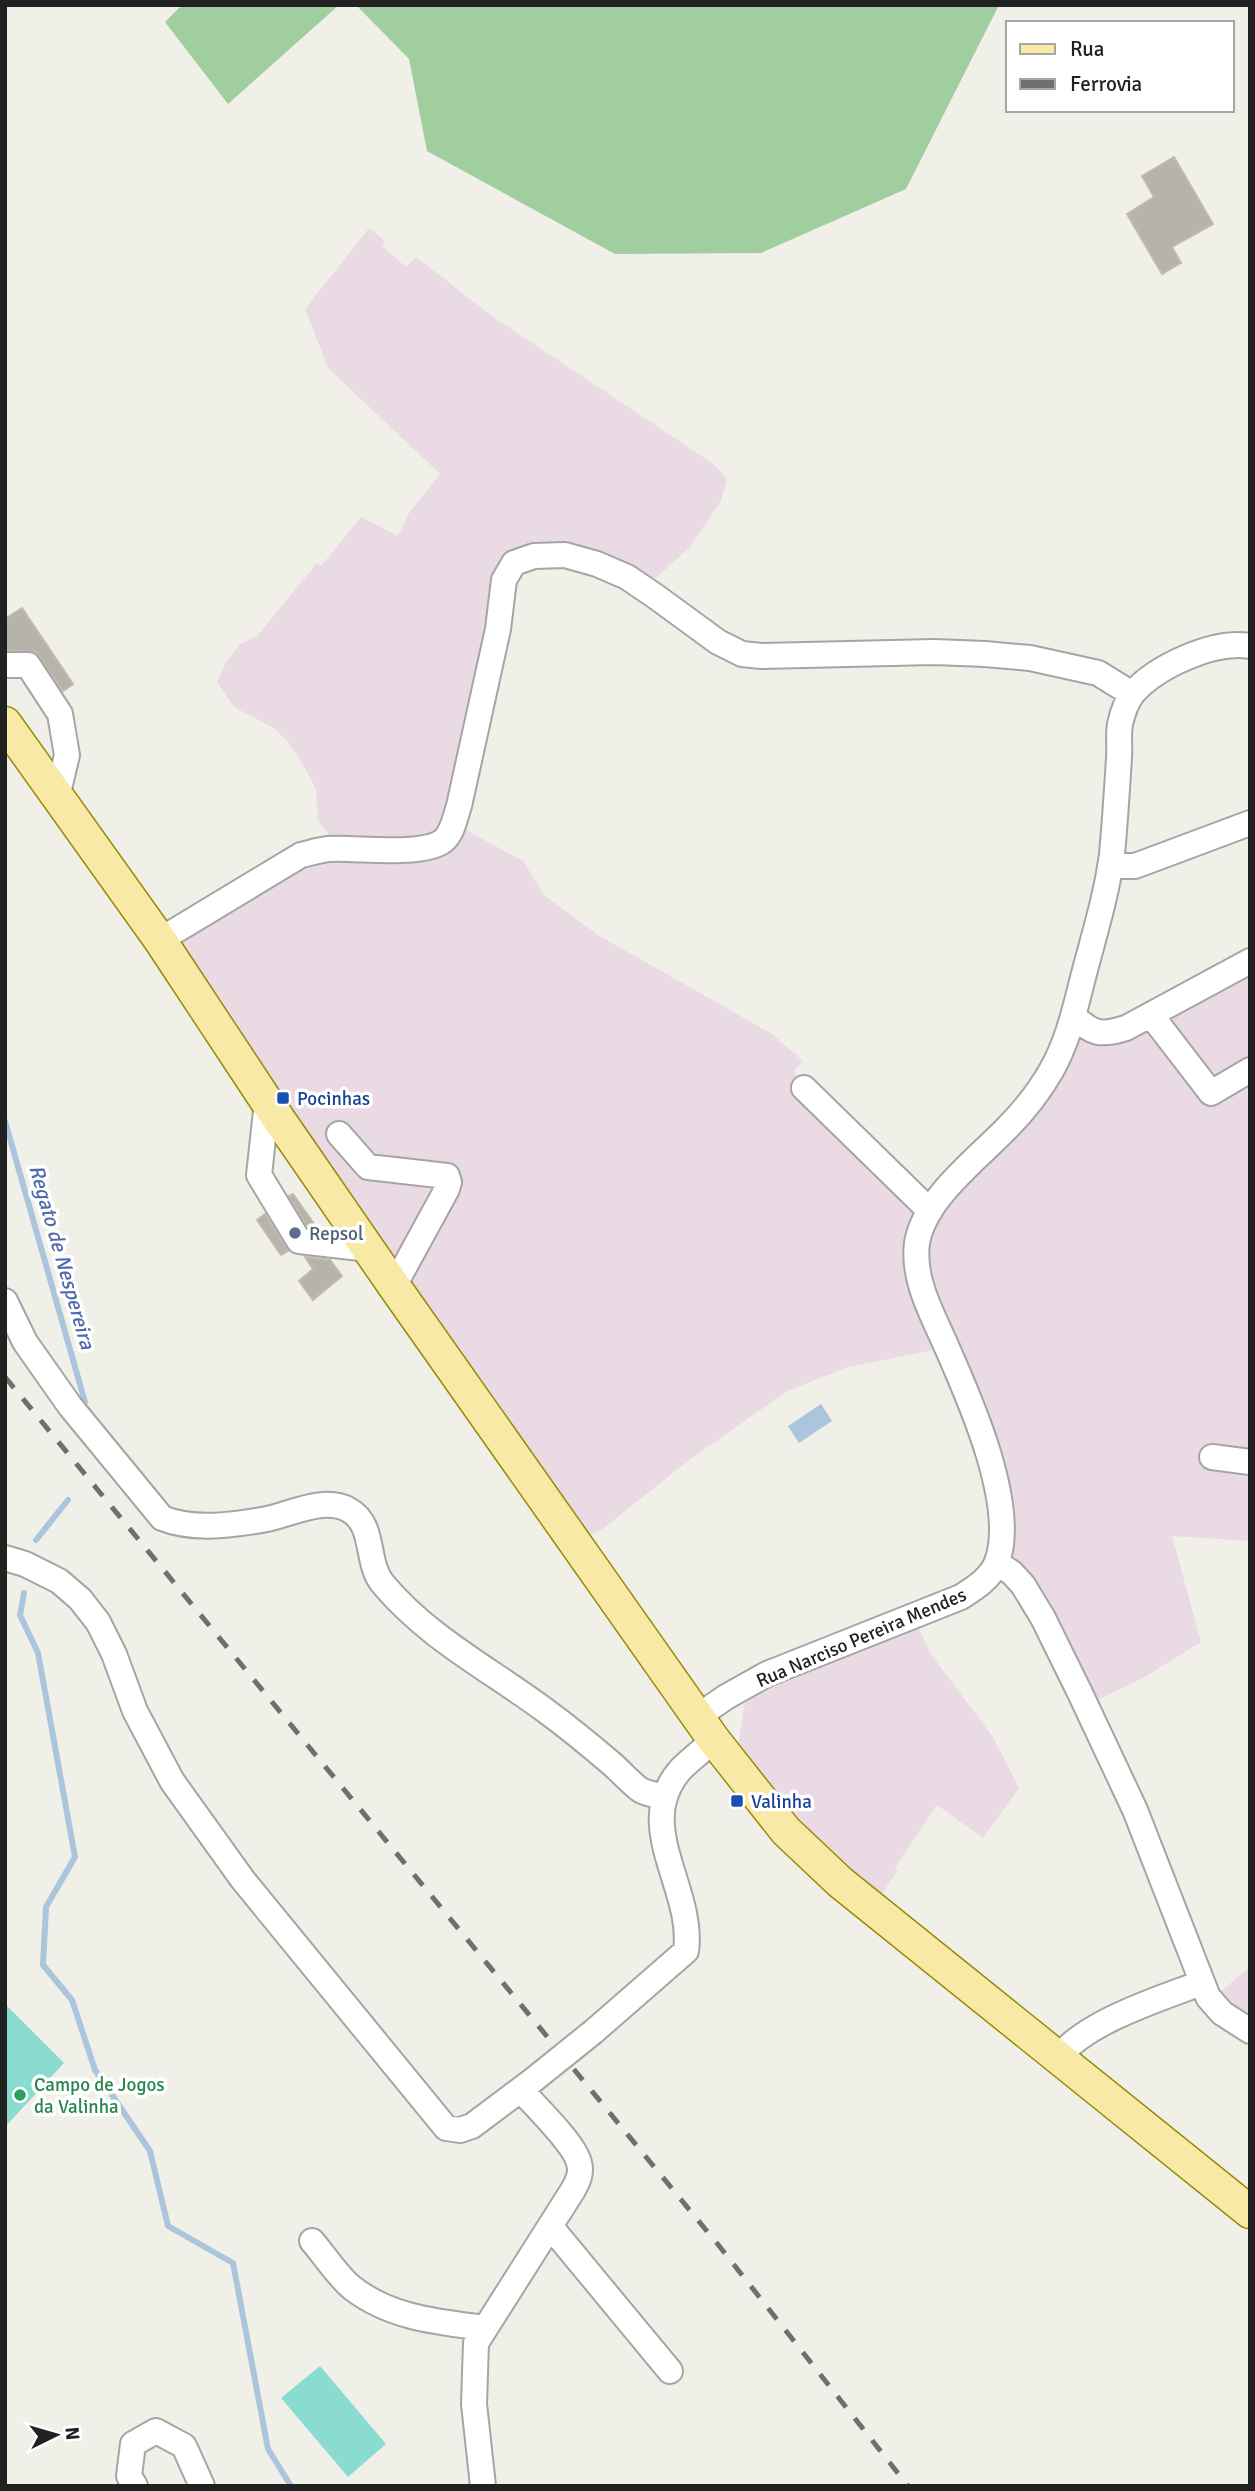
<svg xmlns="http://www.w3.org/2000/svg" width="1255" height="2491" font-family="Signika,sans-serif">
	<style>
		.industrial { fill: #eadae3 }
		.forest { fill: #a1ce9f }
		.pitch { fill: #8adcd0 }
		.water { fill: #abc5dc }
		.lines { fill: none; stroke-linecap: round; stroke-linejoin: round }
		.stream { stroke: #abc5dc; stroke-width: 6 }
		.building { fill: #b6b3aa; stroke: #c2bbab; stroke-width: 2 }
		.minor-casing { stroke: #a5a5a5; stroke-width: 28 }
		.major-casing { stroke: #978b06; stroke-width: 35 }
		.minor { stroke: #fff; stroke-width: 24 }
		.major { stroke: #f8e9a6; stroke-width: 32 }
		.rail { stroke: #6f6f6f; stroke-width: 5; stroke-dasharray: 14 14; stroke-linecap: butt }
		.minor-bridge-casing { stroke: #a5a5a5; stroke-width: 28; stroke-linecap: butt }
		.minor-bridge { stroke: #fff; stroke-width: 24 }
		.transit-dot { fill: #1a4fb4; stroke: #fff; stroke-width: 2.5 }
		.service-dot { fill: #5c6f8a; stroke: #fff; stroke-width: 2.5 }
		.leisure-dot { fill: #2e9e5b; stroke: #fff; stroke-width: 2.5 }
		.labels { text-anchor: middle; stroke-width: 7; stroke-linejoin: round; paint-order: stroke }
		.transit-label { font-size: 19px; fill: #164399; stroke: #fff; text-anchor: start }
		.service-label { font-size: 19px; fill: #4e5e75; stroke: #fff; text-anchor: start }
		.street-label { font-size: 19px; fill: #212121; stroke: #fff }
		.leisure-label { font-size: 19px; fill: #27864d; stroke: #fff; text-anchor: start }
		.water-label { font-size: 21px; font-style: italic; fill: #5068ae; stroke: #fff }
	</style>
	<rect width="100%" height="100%" fill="#f1f0e8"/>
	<!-- industrial -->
	<path class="industrial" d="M369,228L385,241L382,246L406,267L416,257L492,316L712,463L727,478L721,501L690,547L647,586L633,574L509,562L450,821L523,861L545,896L598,935L772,1034L803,1061L795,1070L799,1093L929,1209L1040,1092L1070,1026L1102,1037L1250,964V1541L1172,1536L1201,1642L1143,1678L1095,1701L1007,1562L947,1345L934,1350L848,1367L787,1391L692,1458L601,1530L586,1538L180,957L186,934L296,858L331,852L328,834L318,820L316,789L302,763L287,741L275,729L234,707L217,682L225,664L239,645L258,635L317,563L321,566L361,517L398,536L409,513L440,474L328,368L305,309Z
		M918,1626L930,1653L993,1737L1019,1788L983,1838L937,1805L895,1868L897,1871L880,1897L794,1818L738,1745L747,1690Z
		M1250,1967V2013L1215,1996Z"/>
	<!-- forest -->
	<path class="forest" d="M182,5H339L228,104L165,22Z
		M356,5H999L906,189L761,253L615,254L427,151L409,59Z"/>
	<!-- pitch -->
	<path class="pitch" d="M5,2004L64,2063L5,2127Z
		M320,2366L386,2444L348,2477L281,2398Z"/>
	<!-- water -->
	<path class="water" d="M821,1404L832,1421L799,1443L788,1426Z"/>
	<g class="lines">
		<!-- stream -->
		<path class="stream" d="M5,1121L85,1402
			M36,1540L68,1500
			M24,1593L20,1615L38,1653L75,1857L46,1907L43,1965L72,2000L95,2070L150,2151L168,2226L233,2263L268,2449L291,2486"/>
	</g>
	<!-- building -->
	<path class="building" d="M1174,157L1213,224L1172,247L1181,263L1162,274L1127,214L1154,197L1142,176Z
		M22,608L73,684L63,691L36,652L5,650V619Z
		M293,1194L317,1228L308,1227L289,1196Z
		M265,1214L288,1251L281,1255L257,1220Z
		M305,1257L330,1260L342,1276L313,1300L299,1281L313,1269Z"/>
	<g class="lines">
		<!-- minor casing -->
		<g class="minor-casing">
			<path id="minor" d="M5,665H28L60,714L67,755L57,797
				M1110,866H1135L1250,823
				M160,940L301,855C310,853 319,850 328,849C355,847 421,857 443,841C453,833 455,817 459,806L498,629L504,580L514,563L534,556L565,555L597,564L627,577L655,596L718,642L742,654L761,656L934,652L985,654L1030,658L1098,673L1132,694
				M1151,1015L1211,1093L1250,1070
				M1073,1016C1093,1034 1100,1036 1126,1028L1250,961
				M804,1088L930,1211
				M267,1102L259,1175L299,1241L369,1249
				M339,1134L368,1167L447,1176L449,1182L447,1189L394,1286
				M5,1301L25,1342L70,1406L162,1518C194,1531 234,1525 267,1519C291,1514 325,1496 349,1510C376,1525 365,1563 383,1584C428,1638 491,1670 546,1711C569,1728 591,1746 612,1764C621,1772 630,1782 639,1789C646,1794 657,1795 665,1796
				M1212,1457L1250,1462
				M5,1558L25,1564L59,1581L80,1599L98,1622L114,1654L135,1711L172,1781L243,1880L446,2128L460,2130L472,2126L532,2081
				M997,1563L1012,1573L1023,1585L1043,1618L1080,1693L1135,1810L1208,1997L1222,2013L1250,2031
				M697,1717L726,1697L767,1674L961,1597C975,1588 991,1578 997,1562C1017,1506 971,1402 948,1350C934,1317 912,1281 917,1243C924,1199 976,1160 1006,1129C1023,1112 1039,1092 1051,1071C1069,1040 1076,1004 1085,970C1095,932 1107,893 1112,854C1115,822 1117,790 1119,758C1120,747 1118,735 1120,724C1122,715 1127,701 1133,693C1157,666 1214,640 1250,646
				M593,2032L686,1951C695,1889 631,1825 681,1769C691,1759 703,1750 714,1740
				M1058,2058C1085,2022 1159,1999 1201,1983
				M550,2226L670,2371
				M312,2241C325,2256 337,2275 351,2287C390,2318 438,2322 485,2328
				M135,2486L129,2476L133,2444L156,2431L184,2446L202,2486
				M483,2486L474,2404L476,2343L573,2190C578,2181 582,2173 579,2163C575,2144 535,2106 521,2090"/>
		</g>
		<!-- major casing -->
		<g class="major-casing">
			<path id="major" d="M5,723L160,940L267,1102L394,1286L714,1740L786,1831L840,1882L1250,2212"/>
		</g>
		<!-- minor -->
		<use href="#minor" class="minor"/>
		<!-- major -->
		<use href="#major" class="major"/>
		<!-- rail -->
		<path class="rail" d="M5,1377L720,2247L908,2486"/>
		<!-- minor-bridge casing -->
		<g class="minor-bridge-casing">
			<path id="minor-bridge" d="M532,2081L593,2032"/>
		</g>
		<!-- minor-bridge -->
		<use href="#minor-bridge" class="minor-bridge"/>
	</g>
	<!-- markers -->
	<g class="transit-dot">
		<rect x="276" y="1091" width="14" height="14" rx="3.5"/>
		<rect x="730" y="1794" width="14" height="14" rx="3.5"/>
	</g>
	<circle class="service-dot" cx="295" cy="1233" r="7"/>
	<circle class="leisure-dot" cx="20" cy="2095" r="7"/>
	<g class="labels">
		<!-- transit labels -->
		<g class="transit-label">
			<text x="297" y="1105">Pocinhas</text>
			<text x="751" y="1808">Valinha</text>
		</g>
		<!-- service labels -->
		<g class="service-label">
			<text x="309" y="1240">Repsol</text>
		</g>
		<!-- street labels -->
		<g class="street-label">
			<text transform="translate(861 1637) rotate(-23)" y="7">Rua Narciso Pereira Mendes</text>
		</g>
		<!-- leisure labels -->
		<g class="leisure-label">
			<text x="34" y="2091">Campo de Jogos<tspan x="34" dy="22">da Valinha</tspan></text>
		</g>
		<!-- water labels -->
		<g class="water-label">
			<text transform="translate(62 1257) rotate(74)" y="7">Regato de Nespereira</text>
		</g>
	</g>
	<!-- border -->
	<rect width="1255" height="2491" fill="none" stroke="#212121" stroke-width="14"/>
	<!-- legend -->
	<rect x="1006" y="21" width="228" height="91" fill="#ffffff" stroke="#a6a6a6" stroke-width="2"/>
	<rect x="1020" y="44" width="35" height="10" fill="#f8e9a6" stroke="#a6a6a6" stroke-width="2"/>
	<text x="1070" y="56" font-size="21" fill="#212121">Rua</text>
	<rect x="1020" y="79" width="35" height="10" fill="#6f6f6f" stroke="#a6a6a6" stroke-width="2"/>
	<text x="1070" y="91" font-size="21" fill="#212121">Ferrovia</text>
	<!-- north arrow -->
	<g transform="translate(56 2435) rotate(85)" stroke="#ffffff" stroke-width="5" paint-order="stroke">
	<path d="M0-5L12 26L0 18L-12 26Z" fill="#212121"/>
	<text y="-10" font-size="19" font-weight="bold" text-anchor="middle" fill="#212121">N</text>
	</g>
</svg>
